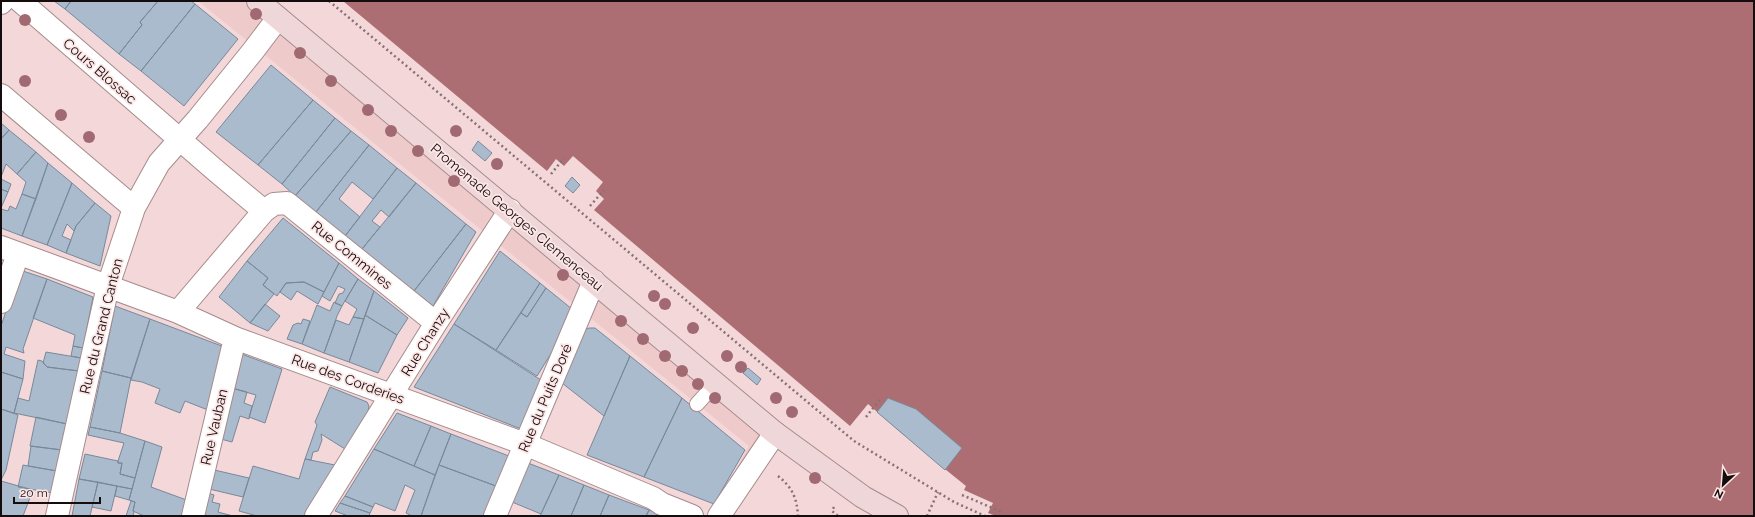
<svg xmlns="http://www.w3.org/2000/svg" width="1755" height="517" font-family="Raleway,sans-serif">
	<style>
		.built { fill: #efcacb }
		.water { fill: #ac6e72 }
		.building { fill: #a9bbcd; stroke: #78899a }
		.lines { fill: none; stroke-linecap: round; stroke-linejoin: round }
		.lane-casing { stroke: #a68b8c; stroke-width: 16 }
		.street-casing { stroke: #a68b8c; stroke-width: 24 }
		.secondary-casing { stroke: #a68b8c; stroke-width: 24 }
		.path { stroke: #857273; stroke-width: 2.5; stroke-dasharray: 2 3; stroke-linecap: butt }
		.lane { stroke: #fff; stroke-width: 14 }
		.street { stroke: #fff; stroke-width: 22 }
		.secondary { stroke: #efd7d9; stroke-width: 22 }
		.tree { fill: #a16972 }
		.labels { text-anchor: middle; stroke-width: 3.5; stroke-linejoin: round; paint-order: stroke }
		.street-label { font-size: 14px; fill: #150c0d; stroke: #fde6e6 }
	</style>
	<rect width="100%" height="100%" fill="#f4d7d8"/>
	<!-- built -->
	<path class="built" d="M198,1H250L769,434L710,515L749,446Z"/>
	<!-- water -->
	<path class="water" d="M343,1H1754V516H996L988,513L993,503L964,490L966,486L940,465L909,435L905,436L868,404L850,426L594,210L604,199L596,191L603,182L573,156L564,166L556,159L547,171Z"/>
	<!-- building -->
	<path class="building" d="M54,1H71L65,9Z
		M71,1H158L140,22L142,25L119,54L65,9Z
		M158,1H191L195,4L141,71L119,54L142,25L140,22Z
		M195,4L238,39L184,106L141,71Z
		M271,65L313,100L258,165L216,132Z
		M313,100L335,118L282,184L258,165Z
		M335,118L351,131L295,196L282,184Z
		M1,123L9,130L1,139Z
		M9,130L36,152L17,174L6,164L1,177V139Z
		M351,131L369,145L316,212L295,196Z
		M478,141L492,153L485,161L472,150Z
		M369,145L397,168L373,199L352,182L339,199L360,217L345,236L316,212Z
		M36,152L48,163L36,199L22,194L26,182L17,174Z
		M48,163L72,183L47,245L22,236Z
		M397,168L416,183L389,217L381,210L372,221L380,227L362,249L345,236Z
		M572,177L580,185L573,193L565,186Z
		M1,179L11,184L8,192L1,189Z
		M72,183L95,203L76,226L74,231L67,224L62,236L71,240L66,253L47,245Z
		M416,183L466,224L414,291L362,249Z
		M1,189L8,192L1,208Z
		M22,194L36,199L22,236L1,228V209L8,211L10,206L16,209Z
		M95,203L111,216L100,266L66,253L76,226Z
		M283,218L339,263L324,292L304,282L286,283L277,296L263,285L268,278L247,261Z
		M466,224L476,232L433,306L414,291Z
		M500,251L540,283L496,350L454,324Z
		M247,261L268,278L263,285L274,294L250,323L219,297Z
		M339,263L358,279L342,306L335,303L339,294L343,293L345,289L338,286L330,301L322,296Z
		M20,270L47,279L23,349L24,353L6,347L4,354L25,361L23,379L1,372V326Z
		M47,279L93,297L83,348L73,346L75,335L33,318Z
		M358,279L374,291L364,319L353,317L357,309L345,301Z
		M304,282L324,292L318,304L297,291L291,300L280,292L286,283Z
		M540,283L546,288L527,317L521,313Z
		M546,288L572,309L557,344L537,376L496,350L521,313L527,317Z
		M374,291L408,318L397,335L365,315Z
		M334,302L342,306L337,316L324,353L302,344L317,305L330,311Z
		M265,304L280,316L268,331L250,323Z
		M115,306L150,319L131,378L102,371Z
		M365,315L397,335L378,373L349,362Z
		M353,317L364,319L349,362L324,353L336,320L349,325Z
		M150,319L227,348L213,412L185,401L180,413L155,403L160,389L142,382L131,380Z
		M303,319L310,321L302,344L287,339L293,325L298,323L301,324Z
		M454,324L541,380L521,429L414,387Z
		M589,328H595L630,356L604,416L562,383L585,330Z
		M73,346L83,348L81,358L71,356Z
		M46,352L81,358L79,371L47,367L43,363Z
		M236,352L282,369L265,423L249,417L256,395L228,387Z
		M630,356L682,398L644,477L587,455Z
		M38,360L42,361L47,367L79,371L67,424L14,413L18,398L29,401Z
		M748,368L761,379L757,385L743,373Z
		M102,371L131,378L120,433L90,427Z
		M1,372L23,379L14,413L1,409Z
		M228,387L247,392L244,403L252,406L249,419L240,416L232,442L217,438Z
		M330,387L367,402L369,406L368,411L345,449L321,434L322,440L318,451L313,452L311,460L305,459L317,425L315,422Z
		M682,398L745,450L714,504L644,477Z
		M888,398L916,409L962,448L945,470L877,412Z
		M1,409L18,415L6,470L1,480Z
		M397,413L431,426L414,466L374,449Z
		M36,417L67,424L62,450L30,446Z
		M431,426L451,434L435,475L414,466Z
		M90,427L120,433L145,441L135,478L120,474L122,463H118V461L124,443L88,435Z
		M451,434L509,456L496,486L439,465Z
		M145,441L162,447L151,487L192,502L188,516H144L133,511L135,502L129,500Z
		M31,446L62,450L57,471L28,466Z
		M374,449L435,475L421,516H412L406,513L415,490L405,485L395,511L375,503L373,507L345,496Z
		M85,454L118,461V463H122L120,474L135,478L132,489L79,479Z
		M305,459L335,465L305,516H257L239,511L253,466L299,479Z
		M528,463L559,475L541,514L512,502Z
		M23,465L57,471L53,493L18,487Z
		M439,465L496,486L484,516H421Z
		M210,469L249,478L243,497L205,488Z
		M559,475L584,485L571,516H540Z
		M79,479L98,482L90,516H72Z
		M1,481L33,490L23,516H1Z
		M98,482L117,486L111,511L92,507Z
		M584,485L609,495L600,516H571Z
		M117,486L132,489L129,500L115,496Z
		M204,492L214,495L212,502L220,504L218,512L233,516H199Z
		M609,495L649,510L646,516H600Z
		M345,496L373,507L370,513L340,503Z
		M131,501L135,502L133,511L134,512L133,516H126Z
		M340,503L370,513L369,516H348L335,511Z
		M649,510L666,516H646Z"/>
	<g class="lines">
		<!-- lane casing -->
		<g class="lane-casing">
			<path id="lane" d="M697,404L715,384"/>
		</g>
		<!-- street casing -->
		<g class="street-casing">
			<path id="street" d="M20,1L215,170L264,211
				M1,3L3,1
				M1,95L134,208
				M1,247L178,312L235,338L525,444L653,498L662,504L692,516
				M1,302L18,254
				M178,312L264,211L274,204L287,203L436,323
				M57,516L108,286L134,208L159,163L198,119L253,51L278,18
				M193,516L235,338
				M316,516L436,323L510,210
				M495,516L594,281
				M719,516L775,433"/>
		</g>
		<!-- secondary casing -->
		<g class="secondary-casing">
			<path id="secondary" d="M258,1L775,433L863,497L897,516"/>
		</g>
		<!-- path -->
		<path class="path" d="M329,1L854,441L954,502L985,516
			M551,174L564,158
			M590,206L604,190
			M866,417L881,398
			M778,476C792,487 797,498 798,516
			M962,495L1002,512
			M834,507L832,511L838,516
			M927,516L938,492"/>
		<!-- lane -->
		<use href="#lane" class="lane"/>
		<!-- street -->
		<use href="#street" class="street"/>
		<!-- secondary -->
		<use href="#secondary" class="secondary"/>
	</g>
	<!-- trees -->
	<g class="tree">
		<circle cx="256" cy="14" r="6"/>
		<circle cx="25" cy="20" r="6"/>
		<circle cx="300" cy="53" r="6"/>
		<circle cx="25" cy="81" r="6"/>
		<circle cx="331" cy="81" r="6"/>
		<circle cx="368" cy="110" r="6"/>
		<circle cx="61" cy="115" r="6"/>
		<circle cx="391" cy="131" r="6"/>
		<circle cx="456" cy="131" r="6"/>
		<circle cx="89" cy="137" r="6"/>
		<circle cx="418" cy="151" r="6"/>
		<circle cx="497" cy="164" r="6"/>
		<circle cx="454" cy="181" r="6"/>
		<circle cx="563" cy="275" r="6"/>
		<circle cx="654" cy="296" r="6"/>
		<circle cx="665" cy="304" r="6"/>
		<circle cx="621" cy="321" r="6"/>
		<circle cx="693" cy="328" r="6"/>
		<circle cx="643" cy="339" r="6"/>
		<circle cx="665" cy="356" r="6"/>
		<circle cx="727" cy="356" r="6"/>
		<circle cx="741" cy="367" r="6"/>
		<circle cx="682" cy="371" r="6"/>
		<circle cx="698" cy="384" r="6"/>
		<circle cx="715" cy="398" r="6"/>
		<circle cx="776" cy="398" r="6"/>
		<circle cx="792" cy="412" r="6"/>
		<circle cx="815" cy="478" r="6"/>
	</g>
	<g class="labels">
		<!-- street labels -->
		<g class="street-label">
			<text transform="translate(100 71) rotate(41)" y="5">Cours Blossac</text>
			<text transform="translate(517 217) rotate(40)" y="5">Promenade Georges Clemenceau</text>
			<text transform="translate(352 255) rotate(39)" y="5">Rue Commines</text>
			<text transform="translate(101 326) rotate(-76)" y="5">Rue du Grand Canton</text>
			<text transform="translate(425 342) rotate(-58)" y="5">Rue Chanzy</text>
			<text transform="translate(348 379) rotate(20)" y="5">Rue des Corderies</text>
			<text transform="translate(545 398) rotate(-67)" y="5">Rue du Puits Doré</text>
			<text transform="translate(214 427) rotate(-77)" y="5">Rue Vauban</text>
		</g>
	</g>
	<!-- border -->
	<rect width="1755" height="517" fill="none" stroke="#150c0d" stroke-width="4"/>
	<!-- north arrow -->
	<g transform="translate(1723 485) rotate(206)" stroke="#fde6e6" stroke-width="3" paint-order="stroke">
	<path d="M0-3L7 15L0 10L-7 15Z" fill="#150c0d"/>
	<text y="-6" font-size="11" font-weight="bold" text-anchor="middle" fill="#150c0d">N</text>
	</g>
	<!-- scale -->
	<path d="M14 497v6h86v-6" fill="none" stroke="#150c0d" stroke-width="2"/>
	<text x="20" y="497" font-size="12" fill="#150c0d" stroke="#fde6e6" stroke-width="3" paint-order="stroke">20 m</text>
</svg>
